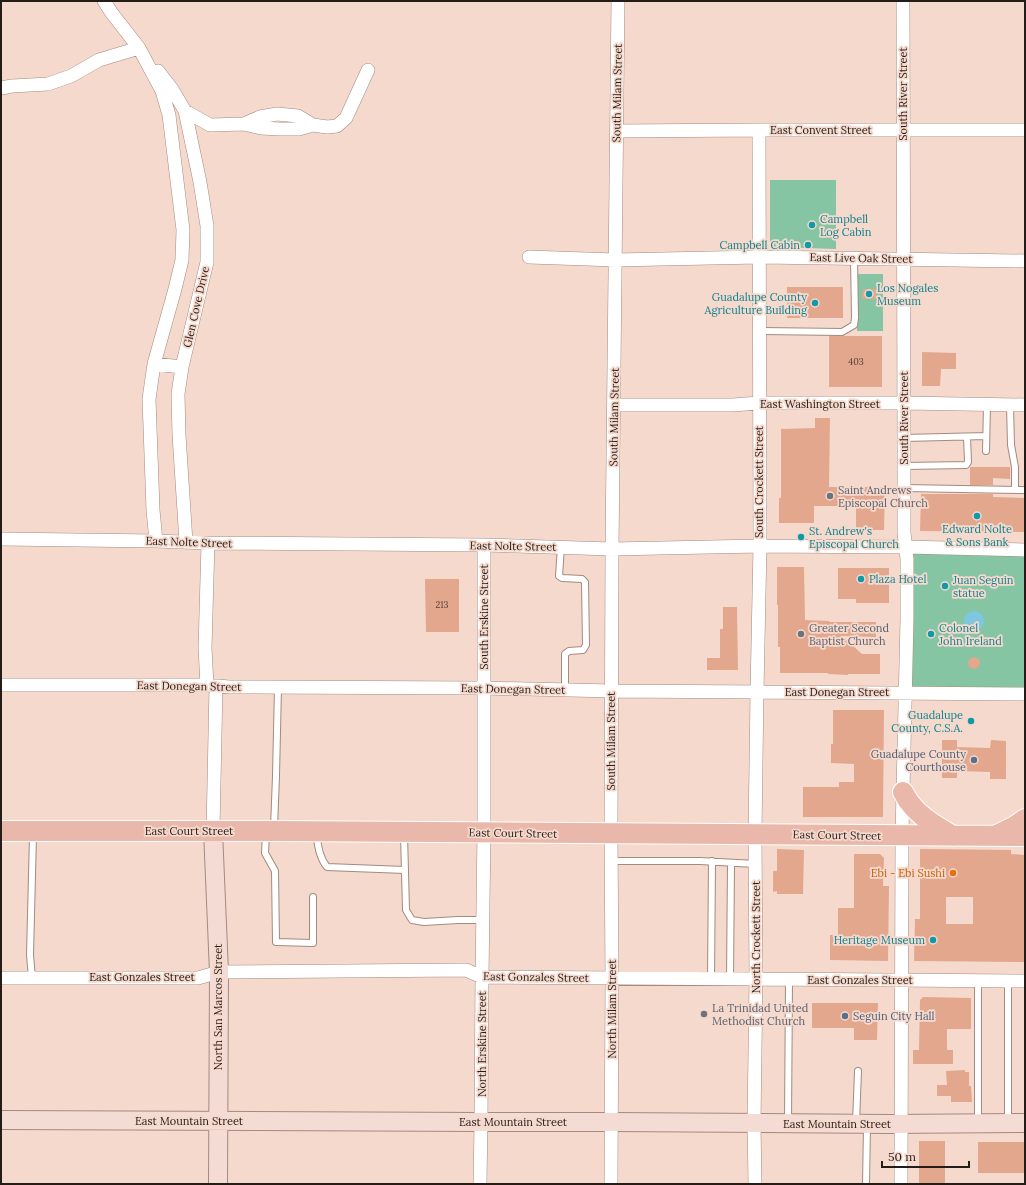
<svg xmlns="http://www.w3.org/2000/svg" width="1026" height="1185" font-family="Lora,serif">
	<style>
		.green { fill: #86c5a4 }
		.water { fill: #7fc6e0 }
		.building { fill: #e3a78d; fill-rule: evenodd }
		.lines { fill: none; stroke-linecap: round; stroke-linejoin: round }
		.lane-casing { stroke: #a48a7f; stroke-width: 8 }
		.street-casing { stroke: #a48a7f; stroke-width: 14 }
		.secondary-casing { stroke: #a48a7f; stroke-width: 20 }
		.primary-casing { stroke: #fff; stroke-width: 22 }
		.lane { stroke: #fff; stroke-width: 6 }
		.street { stroke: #fff; stroke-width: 13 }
		.secondary { stroke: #f4dbd4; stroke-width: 18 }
		.primary { stroke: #eab8aa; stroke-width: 20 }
		.culture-dot { fill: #0f9aa8; stroke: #f5d9cd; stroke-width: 1.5 }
		.worship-dot { fill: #6b7280; stroke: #f5d9cd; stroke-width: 1.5 }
		.service-dot { fill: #5c6f8a; stroke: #f5d9cd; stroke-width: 1.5 }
		.food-dot { fill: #e8710a; stroke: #f5d9cd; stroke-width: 1.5 }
		.labels { text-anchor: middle; stroke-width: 3.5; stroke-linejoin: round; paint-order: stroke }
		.number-label { font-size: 9px; fill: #543e34 }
		.street-label { font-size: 11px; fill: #251b17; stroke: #f5d9cd }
		.culture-label { font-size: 11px; fill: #0d838f; stroke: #f5d9cd; text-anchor: start }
		.worship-label { font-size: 11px; fill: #5b616d; stroke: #f5d9cd; text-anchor: start }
		.service-label { font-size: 11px; fill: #4e5e75; stroke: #f5d9cd; text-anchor: end }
		.food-label { font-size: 11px; fill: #c56008; stroke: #f5d9cd; text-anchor: end }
	</style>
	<rect width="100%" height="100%" fill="#f5d9cd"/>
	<!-- green -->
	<path class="green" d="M770,180H836V249L773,247L770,243Z
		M857,274H883V331H857Z
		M905,547L1025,550V694L906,693Z"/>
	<!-- water -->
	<path class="water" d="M964 621a10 10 0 1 1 20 0a10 10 0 1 1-20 0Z"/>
	<!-- building -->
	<path class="building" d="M787,287H843V318H787Z
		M863,289H876V299H862Z
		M829,336H882V387H829Z
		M922,352L956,353V369H941L940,386H922Z
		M815,418H830L829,487H885L884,530H856V506H814V523H779V498H781V429L815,428Z
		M970,467H1010V479L993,478V485H970Z
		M921,494H993V497L1025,498V532L920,531Z
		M777,567H804L805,620L829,621V622H876V637L842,636L862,654H880V674H848V675L828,674V673H780V647H778V605H777Z
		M838,568H889V603H856V599H838Z
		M425,579H459V632H426Z
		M723,607H737L738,670H707V658H720V629H723Z
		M968 663a6 6 0 1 1 12 0a6 6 0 1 1-12 0Z
		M833,710H884L883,817H803V787H839V782H854V764L831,763V744H833Z
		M942,740H957V747L990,748L991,740L1006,741V779H990V772L957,771V778H942Z
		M777,849L804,850L803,894H777V891L773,892V871H777Z
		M920,849L1011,850V854L1025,855V962L914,961L915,919H920ZM946,897H973V924H946Z
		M854,854H880L884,858L883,886H889L888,961L830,960V935H838V908H854Z
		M923,997L971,998V1029H947V1050H953V1064H913V1050H919L920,1000Z
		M812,1003H878L877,1040H854V1028H812Z
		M965,1070V1072H969V1086H971L972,1102H951V1096H937V1085H947L946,1071Z
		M919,1141H945V1184H919Z
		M978,1142H1025V1173H978Z"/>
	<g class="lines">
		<!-- lane casing -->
		<g class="lane-casing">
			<path id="lane" d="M759,331L842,332L854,325L855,318L854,258
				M1010,405L1011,445L1015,467V490
				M904,438L986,436
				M986,451L987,405
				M904,466L966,465L968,462L967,437
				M904,488L1025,490
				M561,547L559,576L562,578L582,579L585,582L586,645L583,650L569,651L565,654V690
				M274,828L276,776L278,687
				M266,833L265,853L275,871L276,942L313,943V897
				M316,833C318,845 319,857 327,867L405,870
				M404,834L406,910L412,920L424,922L458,920H483
				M611,861H700L756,864
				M32,978L30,955L33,835
				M711,979L712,861
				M730,979L731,863
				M788,1122L789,980
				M978,1122V981
				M1008,1122V981
				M856,1123L858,1071
				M866,1184L867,1126"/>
		</g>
		<!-- street casing -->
		<g class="street-casing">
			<path id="street" d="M104,1L111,12L139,48L147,63L162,91L169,115L183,230L182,260L175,289L154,364L149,399L153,510L156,541
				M158,71L172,89L185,111L200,182L207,226V262L182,367L178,394L179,435L186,542
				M1,88L12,86L48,84L71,76L99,60L139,48
				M185,111L210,125L244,124L261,128L280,129H299L313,125L327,127L337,126L346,118L368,70
				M244,124L260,117L277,114L298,116L313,125
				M617,131L759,130H1025
				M529,257L615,260L759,257L1025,261
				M154,364L182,367
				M614,405H733L759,403H904L1025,405
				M1,539L156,541L208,543L484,545L612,549L760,546L905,547L1025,550
				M1,685H207L229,687L483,688L612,691L1025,694
				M207,685L205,648L208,543
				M213,831L216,686
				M1,978H198L219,972L466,970L482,977L1025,981
				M480,1184L481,1122L482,977L484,832V545
				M611,1184L612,978L611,834L612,549L618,1
				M755,1184L754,1124L756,979L755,834L757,692L760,546L759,130
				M901,1184L902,835L907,619V559L904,532V435L903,1"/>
		</g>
		<!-- secondary casing -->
		<g class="secondary-casing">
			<path id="secondary" d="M213,831L219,972L218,1184
				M1,1120L481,1122H611L889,1124L1025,1123"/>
		</g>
		<!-- primary casing -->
		<g class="primary-casing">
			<path id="primary" d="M903,792C905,795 907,800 910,803C920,817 938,827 953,836
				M1,831H274L1025,836
				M997,835L1015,826L1025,819"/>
		</g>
		<!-- lane -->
		<use href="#lane" class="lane"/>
		<!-- street -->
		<use href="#street" class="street"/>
		<!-- secondary -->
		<use href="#secondary" class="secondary"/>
		<!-- primary -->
		<use href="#primary" class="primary"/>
	</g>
	<!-- markers -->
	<g class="culture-dot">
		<circle cx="812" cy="225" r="4"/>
		<circle cx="808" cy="245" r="4"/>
		<circle cx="869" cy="294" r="4"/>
		<circle cx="815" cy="303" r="4"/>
		<circle cx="977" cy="516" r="4"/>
		<circle cx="801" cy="537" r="4"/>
		<circle cx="861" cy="579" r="4"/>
		<circle cx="945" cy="586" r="4"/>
		<circle cx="931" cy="634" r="4"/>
		<circle cx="971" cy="721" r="4"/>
		<circle cx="933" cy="940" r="4"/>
	</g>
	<g class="worship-dot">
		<circle cx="830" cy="496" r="4"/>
		<circle cx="801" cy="634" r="4"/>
		<circle cx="704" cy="1014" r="4"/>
	</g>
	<g class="service-dot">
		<circle cx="974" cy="760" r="4"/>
		<circle cx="845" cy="1016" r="4"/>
	</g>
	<circle class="food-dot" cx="953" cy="873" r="4"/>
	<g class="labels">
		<!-- number labels -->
		<g class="number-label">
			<text x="856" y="365">403</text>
			<text x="442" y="608">213</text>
		</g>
		<!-- street labels -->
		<g class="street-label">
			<text transform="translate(617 93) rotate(-89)" y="4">South Milam Street</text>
			<text transform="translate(903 94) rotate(-90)" y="4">South River Street</text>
			<text x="821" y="134">East Convent Street</text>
			<text transform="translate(861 258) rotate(1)" y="4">East Live Oak Street</text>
			<text transform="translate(196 307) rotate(-77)" y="4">Glen Cove Drive</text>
			<text x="820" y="408">East Washington Street</text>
			<text transform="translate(614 417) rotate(-89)" y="4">South Milam Street</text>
			<text transform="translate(904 418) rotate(-90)" y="4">South River Street</text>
			<text transform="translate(759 482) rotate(-90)" y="4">South Crockett Street</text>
			<text transform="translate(189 542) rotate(2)" y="4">East Nolte Street</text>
			<text transform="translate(513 546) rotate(1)" y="4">East Nolte Street</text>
			<text transform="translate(484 617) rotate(-90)" y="4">South Erskine Street</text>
			<text transform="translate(189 686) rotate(1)" y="4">East Donegan Street</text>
			<text transform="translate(513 689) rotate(1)" y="4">East Donegan Street</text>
			<text x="837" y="696">East Donegan Street</text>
			<text transform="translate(611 741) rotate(-90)" y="4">South Milam Street</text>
			<text x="189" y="835">East Court Street</text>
			<text transform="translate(513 833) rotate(1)" y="4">East Court Street</text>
			<text transform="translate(837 835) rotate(1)" y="4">East Court Street</text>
			<text transform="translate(756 937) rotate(-90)" y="4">North Crockett Street</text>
			<text x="142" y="981">East Gonzales Street</text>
			<text transform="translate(536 977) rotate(1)" y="4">East Gonzales Street</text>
			<text x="860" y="984">East Gonzales Street</text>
			<text transform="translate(218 1007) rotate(-90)" y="4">North San Marcos Street</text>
			<text transform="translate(612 1009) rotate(-90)" y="4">North Milam Street</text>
			<text transform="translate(482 1044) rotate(-90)" y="4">North Erskine Street</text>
			<text x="189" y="1125">East Mountain Street</text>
			<text x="513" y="1126">East Mountain Street</text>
			<text x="837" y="1128">East Mountain Street</text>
		</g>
		<!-- culture labels -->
		<g class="culture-label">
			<text x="820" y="223">Campbell<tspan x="820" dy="13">Log Cabin</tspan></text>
			<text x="800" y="249" text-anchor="end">Campbell Cabin</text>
			<text x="877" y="292">Los Nogales<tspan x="877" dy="13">Museum</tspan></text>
			<text x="807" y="301" text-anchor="end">Guadalupe County<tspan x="807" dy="13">Agriculture Building</tspan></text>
			<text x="977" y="533" text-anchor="middle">Edward Nolte<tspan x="977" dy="13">&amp; Sons Bank</tspan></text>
			<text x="809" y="535">St. Andrew's<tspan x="809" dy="13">Episcopal Church</tspan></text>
			<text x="869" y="583">Plaza Hotel</text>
			<text x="953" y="584">Juan Seguin<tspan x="953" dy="13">statue</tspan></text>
			<text x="939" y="632">Colonel<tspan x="939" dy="13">John Ireland</tspan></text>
			<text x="963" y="719" text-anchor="end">Guadalupe<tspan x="963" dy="13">County, C.S.A.</tspan></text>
			<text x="925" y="944" text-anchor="end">Heritage Museum</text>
		</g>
		<!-- worship labels -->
		<g class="worship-label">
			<text x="838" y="494">Saint Andrews<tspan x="838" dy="13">Episcopal Church</tspan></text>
			<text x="809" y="632">Greater Second<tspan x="809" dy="13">Baptist Church</tspan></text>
			<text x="712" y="1012">La Trinidad United<tspan x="712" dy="13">Methodist Church</tspan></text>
		</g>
		<!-- service labels -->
		<g class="service-label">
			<text x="966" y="758">Guadalupe County<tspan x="966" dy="13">Courthouse</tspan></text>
			<text x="853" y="1020" text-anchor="start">Seguin City Hall</text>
		</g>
		<!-- food labels -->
		<g class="food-label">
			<text x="945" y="877">Ebi - Ebi Sushi</text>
		</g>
	</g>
	<!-- border -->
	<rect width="1026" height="1185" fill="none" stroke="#251b17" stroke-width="4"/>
	<!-- scale -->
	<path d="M882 1161v6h87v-6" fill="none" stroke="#251b17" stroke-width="2"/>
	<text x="888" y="1161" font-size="12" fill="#251b17" stroke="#f5d9cd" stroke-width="3" paint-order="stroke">50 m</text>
</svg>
